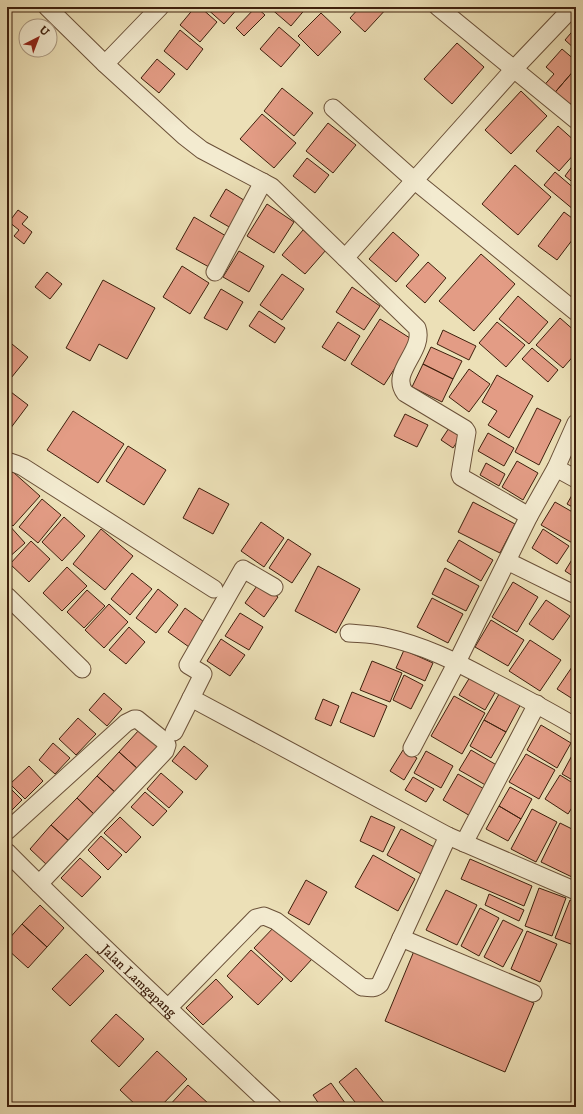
<svg xmlns="http://www.w3.org/2000/svg" width="583" height="1114" font-family="'IM FELL DW Pica',serif">
	<style>
		.building { fill: #e39c85; stroke: #3e200d }
		.lines { fill: none; stroke-linecap: round; stroke-linejoin: round }
		.street-casing { stroke: #6a5038; stroke-width: 19 }
		.street { stroke: #f3ebd0; stroke-width: 17 }
		.labels { text-anchor: middle; stroke-width: 3; stroke-linejoin: round; paint-order: stroke }
		.street-label { font-size: 14px; fill: #3e200d; stroke: #f3ebd0 }
	</style>
	<rect width="100%" height="100%" fill="#ece0b7"/>
	<filter id="stains"><feTurbulence type="fractalNoise" baseFrequency=".005" numOctaves="4"/><feColorMatrix values="0 0 0 0 .2 0 0 0 0 .09 0 0 0 0 .02 0 0 0 .5 -.17"/></filter>
	<radialGradient id="worn" r=".72"><stop offset=".6" stop-color="#630" stop-opacity="0"/><stop offset="1" stop-color="#630" stop-opacity=".3"/></radialGradient>
	<!-- building -->
	<path class="building" d="M195,7H200L217,22L200,42L180,25Z
		M205,7H239L224,24Z
		M256,7L265,15L244,36L236,28Z
		M269,7H307L291,26Z
		M360,7H388L365,32L350,18Z
		M321,13L341,32L318,56L298,36Z
		M279,27L300,45L281,67L260,49Z
		M576,27V50L565,40Z
		M180,30L203,49L187,70L164,51Z
		M457,43L484,67L452,104L424,79Z
		M562,49L576,61V68L551,97L541,89L554,74L546,67Z
		M157,59L175,74L159,93L141,78Z
		M576,68V98L565,110L551,97Z
		M282,88L313,113L294,136L264,111Z
		M521,91L547,116L511,154L485,130Z
		M262,114L296,143L274,168L240,139Z
		M328,123L356,145L333,173L306,151Z
		M558,126L576,142V152L559,171L536,151Z
		M307,158L329,175L315,193L293,176Z
		M576,161V185L565,176Z
		M515,165L551,197L518,235L482,204Z
		M555,172L576,190V207L574,210L544,185Z
		M226,189L247,202L231,228L210,216Z
		M267,204L294,222L274,253L247,236Z
		M18,210L28,217L22,224L32,232L24,244L14,236L19,230L9,222Z
		M564,212L576,221V235L557,260L538,246Z
		M194,217L226,236L209,267L176,249Z
		M303,230L326,250L305,274L282,255Z
		M393,232L419,255L396,282L369,259Z
		M239,251L264,266L249,292L223,277Z
		M481,254L515,284L474,331L439,301Z
		M428,262L446,278L425,303L406,286Z
		M182,266L209,283L190,314L163,297Z
		M47,272L62,284L50,299L35,287Z
		M282,274L304,289L282,320L260,305Z
		M103,280L155,308L127,359L99,344L90,361L66,348Z
		M352,287L380,306L364,330L336,312Z
		M221,289L243,302L227,330L204,318Z
		M518,296L548,322L529,344L499,319Z
		M259,311L285,328L275,343L249,326Z
		M560,318L576,332V353L563,368L536,345Z
		M380,319L413,340L384,385L351,364Z
		M338,322L360,336L345,361L322,347Z
		M497,322L525,345L506,367L479,343Z
		M443,330L476,346L469,360L437,344Z
		M7,340L28,357L7,383Z
		M431,347L462,361L453,379L423,364Z
		M532,348L558,370L548,382L522,359Z
		M423,364L453,379L442,402L412,387Z
		M469,369L490,384L469,412L449,397Z
		M497,375L533,396L509,438L488,425L497,411L482,402Z
		M7,389L28,405L10,429L7,427Z
		M537,408L561,420L539,465L515,452Z
		M73,411L124,444L98,483L47,450Z
		M405,414L428,425L417,447L394,436Z
		M449,428L461,436L453,448L441,440Z
		M488,433L514,448L504,466L478,451Z
		M128,446L166,470L144,505L106,481Z
		M517,461L538,473L523,500L502,487Z
		M486,463L505,474L499,486L480,475Z
		M13,472L40,496L13,526L7,520V478Z
		M199,488L229,504L213,534L183,518Z
		M576,488V509L567,504Z
		M42,499L61,515L38,543L19,527Z
		M473,502L515,524L500,553L458,532Z
		M555,502L576,514V545L541,525Z
		M64,517L85,536L62,561L42,542Z
		M261,522L284,538L264,567L241,551Z
		M8,524L25,543L7,559V525Z
		M101,529L133,556L105,590L73,564Z
		M543,529L569,546L557,564L532,548Z
		M288,539L311,554L292,583L269,568Z
		M459,540L493,560L481,581L447,561Z
		M31,541L50,559L29,582L10,564Z
		M576,553V578L565,571Z
		M318,566L360,589L336,633L295,611Z
		M67,567L87,586L62,611L43,593Z
		M445,568L479,586L466,611L432,594Z
		M132,573L152,589L130,615L111,599Z
		M513,582L538,597L517,632L492,617Z
		M259,583L278,597L264,617L245,603Z
		M158,589L178,605L156,633L136,618Z
		M87,590L105,606L84,628L67,612Z
		M432,598L463,614L448,643L417,627Z
		M546,600L570,616L553,640L529,624Z
		M109,604L128,622L104,648L85,630Z
		M185,608L207,624L189,647L168,632Z
		M240,613L263,627L249,650L225,636Z
		M491,620L524,640L508,666L475,647Z
		M129,627L145,642L126,664L109,650Z
		M221,639L245,655L230,676L207,661Z
		M530,640L561,660L540,691L509,671Z
		M404,650L433,663L425,681L396,668Z
		M372,661L402,673L390,702L360,690Z
		M572,667L576,670V701L557,689Z
		M404,675L423,685L411,709L393,700Z
		M470,677L496,691L485,710L459,695Z
		M502,689L523,700L506,732L484,720Z
		M352,692L387,706L374,737L340,722Z
		M104,693L122,709L107,726L89,710Z
		M454,696L485,713L462,754L431,736Z
		M323,699L339,706L331,726L315,719Z
		M78,718L96,734L76,755L59,739Z
		M484,720L506,732L491,758L470,746Z
		M541,725L571,743L557,768L527,750Z
		M139,730L158,747L138,769L119,752Z
		M53,743L70,758L55,774L39,760Z
		M184,746L208,766L196,780L172,761Z
		M576,748V782L562,774Z
		M403,750L417,758L404,780L390,771Z
		M471,750L500,767L489,787L459,770Z
		M426,751L453,766L441,788L414,773Z
		M119,752L138,769L116,793L97,776Z
		M526,754L555,770L539,799L509,782Z
		M29,766L43,781L25,799L10,784Z
		M161,773L183,792L169,808L147,789Z
		M458,774L486,790L472,817L443,800Z
		M560,775L576,785V801L568,814L545,799Z
		M97,776L116,793L95,815L77,798Z
		M413,777L434,789L426,802L405,790Z
		M8,786L22,800L7,815V788Z
		M510,787L532,799L521,819L499,806Z
		M145,792L167,811L153,826L131,807Z
		M77,798L95,815L70,842L51,825Z
		M499,806L521,819L508,841L486,829Z
		M532,809L557,822L536,862L511,849Z
		M371,816L395,827L383,852L360,841Z
		M120,817L141,837L126,853L104,833Z
		M560,823L576,831V875L574,878L541,862Z
		M51,825L70,842L48,866L30,849Z
		M401,829L436,848L421,874L387,855Z
		M101,836L122,855L108,870L88,850Z
		M373,855L415,879L398,911L355,887Z
		M80,858L101,877L82,897L61,878Z
		M470,859L532,886L524,906L461,879Z
		M306,880L327,892L309,925L288,913Z
		M539,888L566,898L552,936L525,926Z
		M446,890L477,905L457,945L426,930Z
		M489,894L524,910L519,921L485,905Z
		M570,900L576,902V946L555,938Z
		M40,905L64,928L47,947L22,924Z
		M480,908L499,918L479,956L461,946Z
		M503,920L523,930L503,967L484,957Z
		M22,924L47,947L28,968L7,949V941Z
		M276,925L312,959L291,982L254,948Z
		M527,931L557,944L540,982L511,969Z
		M251,950L283,979L258,1005L227,976Z
		M414,951L534,1003L505,1072L385,1021Z
		M86,954L104,971L70,1006L52,989Z
		M216,979L233,997L203,1025L186,1008Z
		M116,1014L144,1039L119,1067L91,1041Z
		M157,1051L187,1079L160,1107H138L120,1090Z
		M356,1068L385,1104L382,1107H359L339,1082Z
		M331,1083L348,1107H321L313,1095Z
		M188,1085L209,1104L206,1107H168Z"/>
	<g class="lines">
		<!-- street casing -->
		<g class="street-casing">
			<g id="street">
				<path d="M47,7L105,64L184,136L202,150L272,187L417,328C425,351 389,372 405,393L465,429L467,432L460,474L461,477L529,516"/>
				<path d="M438,7L576,120"/>
				<path d="M105,64L160,7"/>
				<path d="M333,108L415,181L576,312"/>
				<path d="M345,258L514,69L573,7"/>
				<path d="M215,272L263,182"/>
				<path d="M7,461L16,464L23,467L214,589"/>
				<path d="M556,468L576,479"/>
				<path d="M507,561L576,595"/>
				<path d="M7,596L82,669"/>
				<path d="M349,633C361,634 373,634 385,637C423,645 457,662 490,680C519,695 548,710 576,727"/>
				<path d="M191,698L448,836L576,891"/>
				<path d="M174,732L203,674L188,665L243,569L274,587"/>
				<path d="M412,748L457,662L529,516L556,468L576,423"/>
				<path d="M7,831L126,723L134,719H137L163,740L167,745L165,751L39,884"/>
				<path d="M464,843L537,704"/>
				<path id="s1" d="M7,852C93,939 184,1023 273,1107"/>
				<path d="M401,938L533,993"/>
				<path d="M168,1008L256,918L264,916L276,921L362,987C370,988 375,989 380,984L448,836"/>
			</g>
		</g>
		<!-- street -->
		<use href="#street" class="street"/>
	</g>
	<g class="labels">
		<!-- street labels -->
		<g class="street-label">
			<text dy="5" stroke="none"><textPath href="#s1" startOffset="184">Jalan Lamgapang</textPath></text>
		</g>
	</g>
	<!-- margin -->
	<rect width="583" height="1114" fill="none" stroke="#ece0b7" stroke-width="24"/>
	<rect x="8" y="8" width="567" height="1098" fill="none" stroke="#3e200d" stroke-width="2"/>
	<rect x="12" y="12" width="559" height="1090" fill="none" stroke="#3e200d"/>
	<!-- north arrow -->
	<g transform="translate(38 38) rotate(42)"><circle r="19" fill="#f3ebd0" stroke="#ab9a82"/>
	<path d="M0-3L7 15L0 10L-7 15Z" fill="#8f2418"/>
	<text y="-6" font-size="11" font-weight="bold" text-anchor="middle" fill="#3e200d">U</text>
	</g>
	<rect width="100%" height="100%" filter="url(#stains)"/>
	<rect width="100%" height="100%" fill="url(#worn)"/>
</svg>
